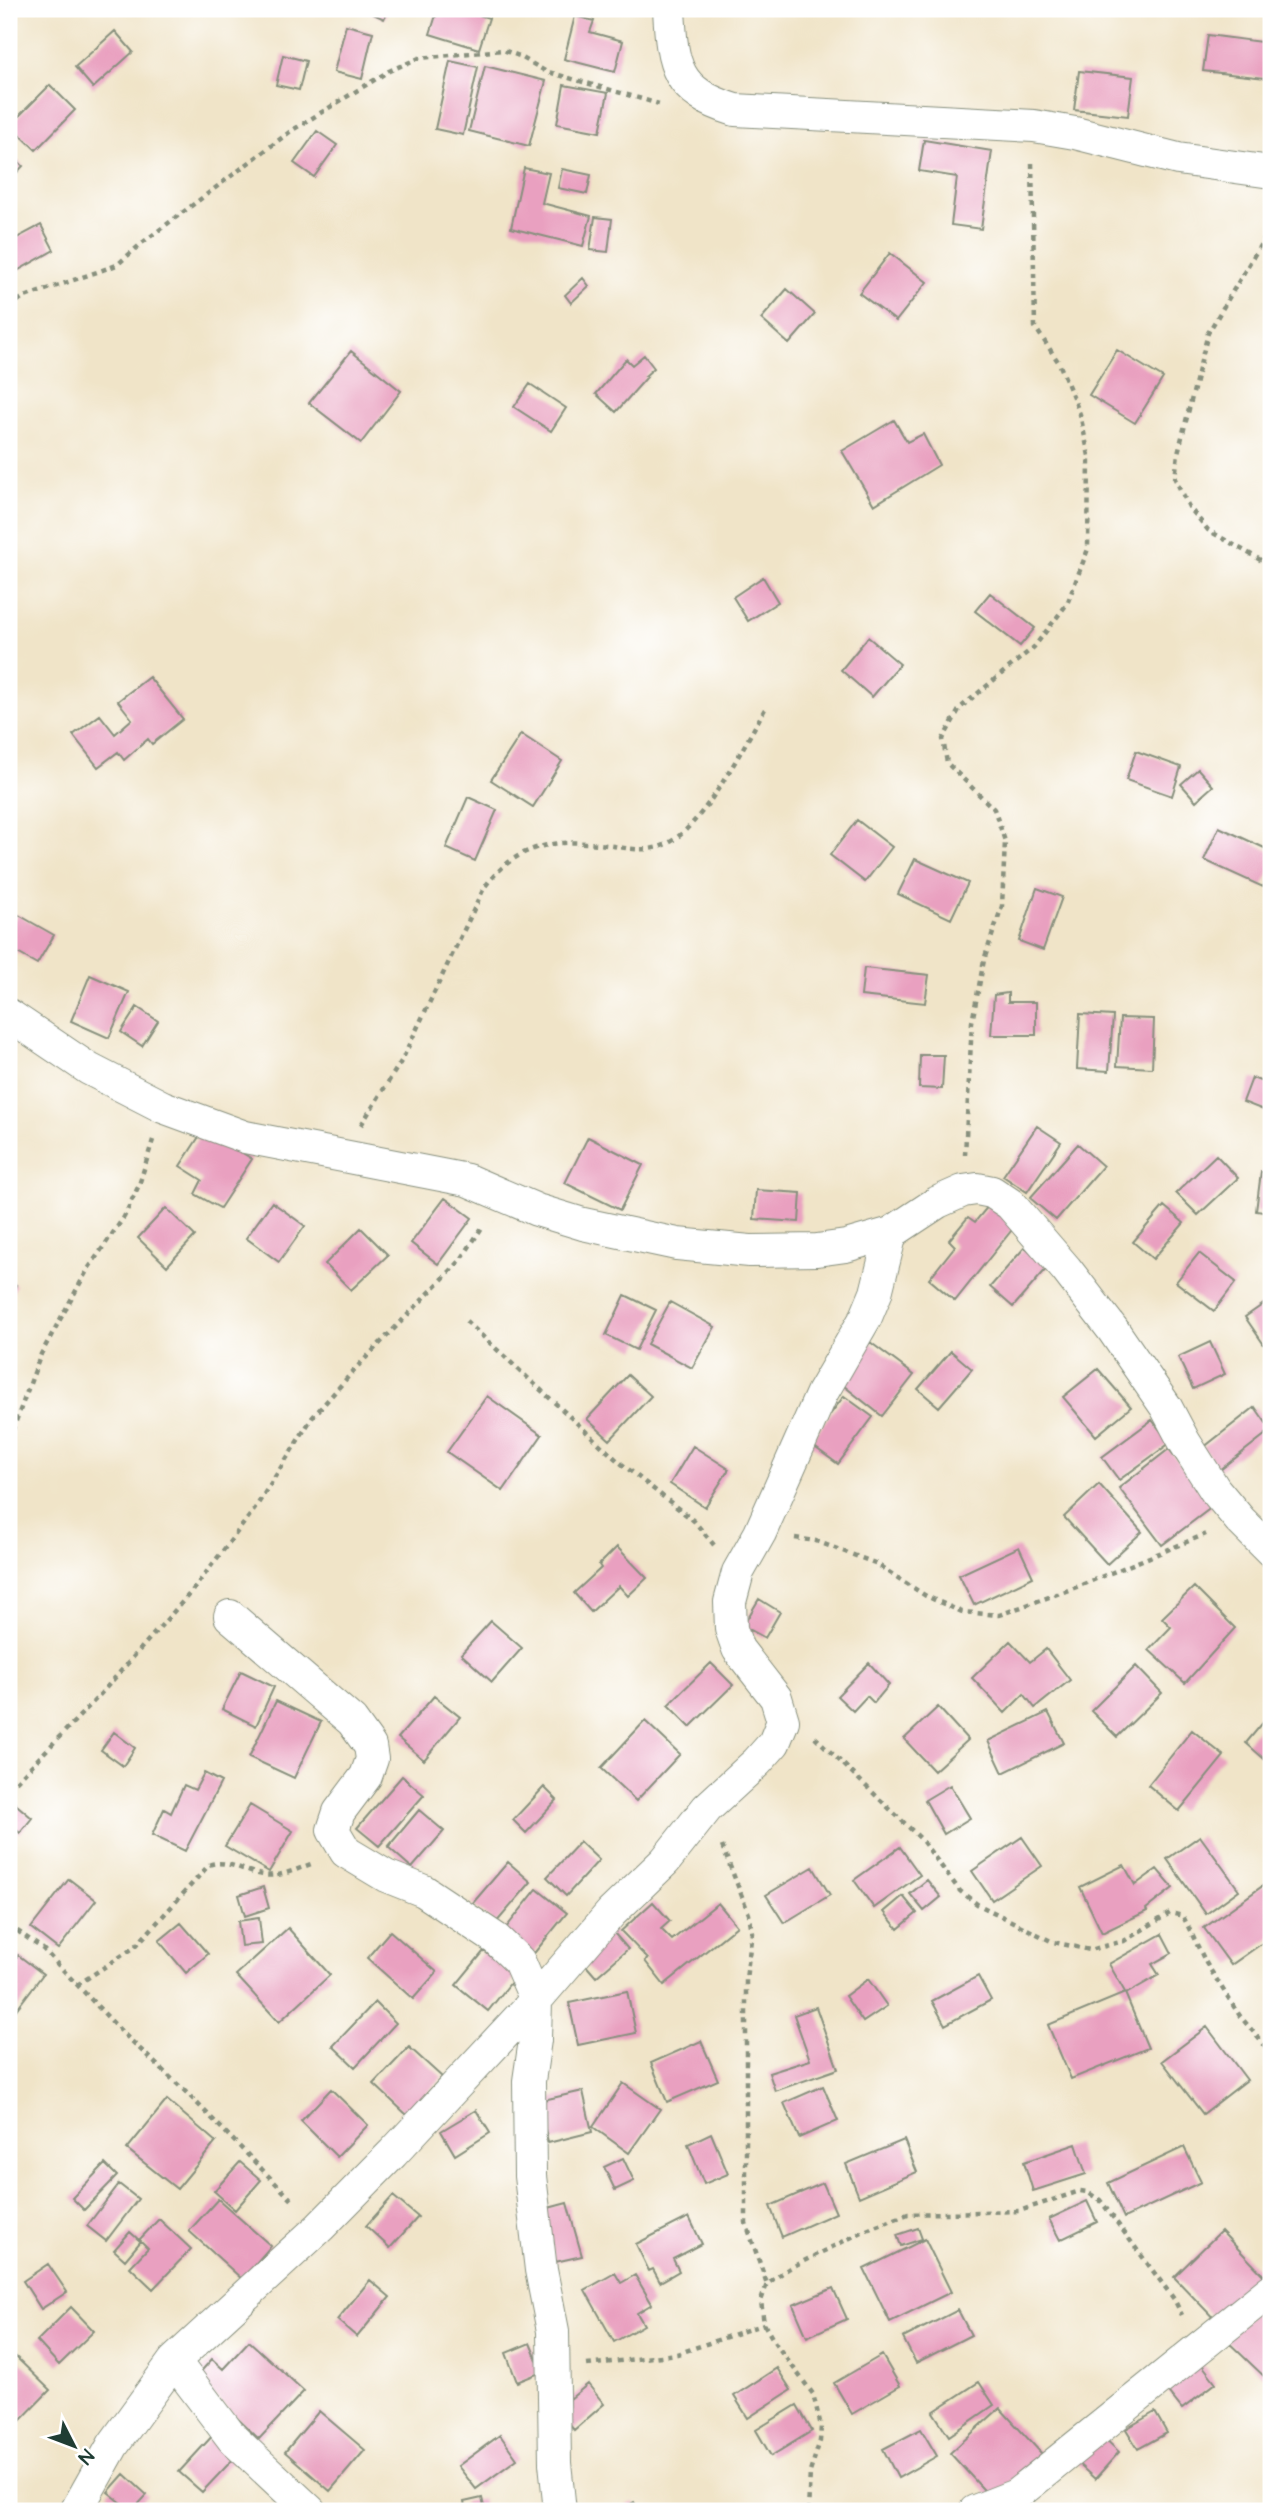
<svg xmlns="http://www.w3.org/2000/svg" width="1280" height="2520" font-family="'Architects Daughter',sans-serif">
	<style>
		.building { fill: #e9a0c0 }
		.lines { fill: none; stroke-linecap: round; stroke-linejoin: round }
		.minor-casing { stroke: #88907e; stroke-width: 34 }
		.path { stroke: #88907e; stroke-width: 4.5; stroke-dasharray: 5 5; stroke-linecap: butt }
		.minor { stroke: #fff; stroke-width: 32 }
	</style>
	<rect width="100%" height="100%" fill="#fff"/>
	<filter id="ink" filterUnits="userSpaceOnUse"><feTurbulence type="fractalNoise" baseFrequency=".0143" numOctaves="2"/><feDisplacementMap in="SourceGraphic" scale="14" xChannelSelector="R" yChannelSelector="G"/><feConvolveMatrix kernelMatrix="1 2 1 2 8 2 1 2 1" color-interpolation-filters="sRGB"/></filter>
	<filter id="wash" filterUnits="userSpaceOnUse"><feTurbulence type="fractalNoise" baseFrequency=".00686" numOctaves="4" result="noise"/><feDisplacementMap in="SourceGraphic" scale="28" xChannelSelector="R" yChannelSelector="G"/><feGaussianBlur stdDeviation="1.57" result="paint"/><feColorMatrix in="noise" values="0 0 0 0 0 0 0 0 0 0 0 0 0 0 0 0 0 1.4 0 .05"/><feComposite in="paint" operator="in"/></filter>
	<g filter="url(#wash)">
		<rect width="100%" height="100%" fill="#f0e4c8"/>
		<g id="blocks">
			<!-- building -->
			<path class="building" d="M363,9H389L384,19Z
				M438,9H481L479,15L489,18L479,49L430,34Z
				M575,16L594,21L590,32L623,41L615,72L564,59Z
				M346,25L373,32L362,79L334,72Z
				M115,31L133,52L93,88L75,67Z
				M1208,35L1269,43L1265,78L1203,71Z
				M283,55L306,61L299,90L276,85Z
				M450,61L478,67L463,135L435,129Z
				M485,66L546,81L529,146L469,131Z
				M1079,71L1133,77L1128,116L1074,110Z
				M50,85L75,110L36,150L10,125Z
				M564,85L608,93L600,132L557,124Z
				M317,131L337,145L314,177L294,163Z
				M924,140L992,151L981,229L951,225L957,177L919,171Z
				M9,152L23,166L9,181Z
				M524,168L549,173L542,203L591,216L583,246L511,228Z
				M562,169L591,175L587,194L558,188Z
				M595,217L612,219L608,252L590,250Z
				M41,225L54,250L15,272L9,260V242Z
				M890,253L927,282L896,321L859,293Z
				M583,278L589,286L571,303L565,295Z
				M787,289L815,314L789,344L761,319Z
				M1117,350L1163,378L1135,423L1089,395Z
				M351,351L401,391L361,443L309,403Z
				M644,355L654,368L645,376L647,377L616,412L596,394L626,359L632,365Z
				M530,384L566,408L551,431L514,407Z
				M894,420L907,442L923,434L939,465L874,505L842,451Z
				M763,577L778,602L748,621L733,597Z
				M990,593L1035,628L1020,646L975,611Z
				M868,637L900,664L872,697L841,670Z
				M149,677L183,719L152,744L148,739L124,760L118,752L98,767L73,735L100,715L115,734L132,719L118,701Z
				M521,734L562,761L533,807L491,780Z
				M1136,751L1181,767L1172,796L1126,780Z
				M1198,769L1213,786L1196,801L1181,784Z
				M468,797L497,810L475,861L446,848Z
				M857,820L892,847L865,882L830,855Z
				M1219,827L1271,851V869L1263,887L1204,860Z
				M915,859L968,883L951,919L898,894Z
				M1037,888L1062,897L1043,950L1019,941Z
				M17,914L54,935L37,964L9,948V928Z
				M864,968L929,975L925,1003L861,996Z
				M90,975L129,992L109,1038L71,1021Z
				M1008,993V1002H1036V1035H991L994,995Z
				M137,1007L158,1021L142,1046L121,1032Z
				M1080,1014L1113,1016L1109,1071L1077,1069Z
				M1120,1018L1154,1019L1152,1068L1117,1066Z
				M920,1055H944L942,1089L919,1088Z
				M1252,1078L1271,1085V1113L1243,1102Z
				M1037,1126L1061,1142L1027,1192L1003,1176Z
				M204,1129L252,1159L220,1208L195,1194L202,1180L180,1166Z
				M588,1137L643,1165L620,1210L565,1183Z
				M1078,1144L1103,1166L1056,1220L1030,1198Z
				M1216,1155L1238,1178L1198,1215L1176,1193Z
				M1261,1172L1271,1173V1213L1256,1211Z
				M756,1190L801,1193L799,1222L754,1219Z
				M445,1198L472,1218L438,1264L411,1243Z
				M272,1202L305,1226L279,1262L246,1238Z
				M989,1205L1015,1226L955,1301L929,1279L955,1246L949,1240L968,1217L975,1222Z
				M1164,1206L1184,1223L1153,1259L1133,1242Z
				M166,1208L195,1236L167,1266L138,1238Z
				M361,1228L388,1255L351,1290L325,1264Z
				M1025,1247L1048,1267L1013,1307L990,1287Z
				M1199,1253L1236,1282L1214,1311L1176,1282Z
				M9,1282L16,1285L9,1301Z
				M625,1295L656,1310L636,1350L606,1335Z
				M1271,1299V1351L1269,1352L1245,1317Z
				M670,1302L715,1327L692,1368L647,1344Z
				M870,1342L914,1375L882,1416L839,1382Z
				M1210,1342L1225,1374L1193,1389L1178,1357Z
				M951,1351L972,1369L939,1407L918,1389Z
				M1098,1369L1131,1407L1096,1436L1063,1397Z
				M628,1375L651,1396L610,1440L587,1419Z
				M487,1396L542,1435L503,1491L447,1452Z
				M844,1396L873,1417L838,1464L809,1443Z
				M1255,1407L1271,1430L1220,1470L1203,1448Z
				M1152,1420L1170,1443L1119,1480L1102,1457Z
				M693,1446L729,1469L705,1507L670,1484Z
				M1169,1449L1212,1507L1162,1545L1119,1488Z
				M1099,1484L1142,1532L1107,1564L1064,1517Z
				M617,1547L647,1578L628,1596L619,1586L591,1612L574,1593L601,1568L599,1565Z
				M1019,1547L1033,1577L974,1605L959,1575Z
				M1194,1587L1235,1628L1185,1683L1149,1650L1171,1627L1162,1618Z
				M759,1599L780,1612L765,1638L743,1626Z
				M491,1621L522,1648L492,1682L461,1654Z
				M1010,1641L1030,1662L1046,1649L1070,1680L1035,1708L1024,1694L1005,1713L972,1678Z
				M711,1663L733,1685L690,1727L668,1705Z
				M869,1663L889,1685L874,1703L867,1696L853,1711L837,1696Z
				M1136,1666L1162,1693L1117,1737L1091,1711Z
				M241,1671L274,1687L256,1726L222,1709Z
				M434,1696L460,1717L424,1760L398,1738Z
				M276,1701L321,1722L294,1778L249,1757Z
				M938,1707L968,1740L934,1771L904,1739Z
				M1048,1712L1064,1743L1003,1773L988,1741Z
				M1271,1713V1765L1246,1743Z
				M645,1721L680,1754L636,1801L601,1768Z
				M1192,1730L1224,1756L1179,1811L1148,1785Z
				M114,1732L135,1748L123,1766L101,1750Z
				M204,1773L221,1782L185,1851L152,1835L164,1809L171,1813L184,1785L195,1790Z
				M402,1776L424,1795L379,1846L357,1828Z
				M950,1785L970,1818L944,1834L925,1800Z
				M544,1787L557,1800L526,1833L513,1820Z
				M12,1801L32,1818L20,1833L9,1824V1805Z
				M250,1805L293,1831L269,1872L225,1846Z
				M419,1810L444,1831L412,1868L388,1847Z
				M1200,1836L1239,1890L1206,1914L1167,1859Z
				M1022,1837L1042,1866L992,1900L972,1871Z
				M580,1842L599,1860L566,1896L547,1877Z
				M900,1847L920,1875L874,1908L854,1880Z
				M508,1862L531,1882L495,1924L472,1904Z
				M1124,1865L1135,1885L1157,1869L1173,1888L1146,1909L1147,1911L1102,1933L1080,1887Z
				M813,1867L830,1895L784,1923L766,1895Z
				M69,1879L96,1900L58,1949L31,1928Z
				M927,1880L941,1897L924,1911L910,1894Z
				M1264,1885L1271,1895V1937L1231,1965L1204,1928Z
				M263,1887L269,1908L245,1916L239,1895Z
				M537,1889L567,1913L531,1957L502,1933Z
				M903,1896L917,1913L898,1929L884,1912Z
				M653,1902L670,1921L661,1929L672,1940L718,1903L737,1926L664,1985L645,1961L648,1959L621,1931Z
				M259,1918L262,1944L241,1946L238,1921Z
				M181,1923L208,1954L186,1973L159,1941Z
				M608,1926L628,1949L596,1977L576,1954Z
				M288,1928L330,1975L279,2022L236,1975Z
				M390,1931L437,1972L413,1999L367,1958Z
				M1162,1934L1172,1953L1152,1964L1159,1975L1126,1994L1109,1964Z
				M484,1951L516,1976L488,2011L456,1985Z
				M18,1955L43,1974L9,2019V1968Z
				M978,1976L991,2000L945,2025L932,2001Z
				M868,1979L887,2006L863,2022L845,1996Z
				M627,1991L636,2033L578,2045L569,2003Z
				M1125,1993L1148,2048L1071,2079L1048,2025Z
				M375,2002L396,2023L355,2067L333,2046Z
				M816,2007L838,2069L775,2091L769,2073L810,2060L794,2015Z
				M1207,2027L1247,2080L1203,2114L1162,2061Z
				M701,2041L718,2080L667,2102L651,2063Z
				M409,2047L442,2077L407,2115L374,2084Z
				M623,2083L660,2109L629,2153L593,2127Z
				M823,2086L838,2121L799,2138L784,2103Z
				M331,2089L368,2125L337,2157L301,2121Z
				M583,2091L592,2132L548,2143L539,2101Z
				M167,2100L216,2142L177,2189L127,2149Z
				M476,2110L490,2133L455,2155L441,2131Z
				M711,2133L728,2174L704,2184L688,2144Z
				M904,2140L917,2172L859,2197L846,2164Z
				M1076,2144L1086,2174L1033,2191L1024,2162Z
				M1184,2147L1201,2182L1124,2218L1108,2183Z
				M623,2158L634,2181L615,2190L604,2167Z
				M240,2162L261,2180L235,2210L214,2191Z
				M105,2164L117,2176L84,2210L72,2198Z
				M823,2183L836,2213L782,2237L770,2206Z
				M119,2184L138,2199L106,2241L87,2226Z
				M393,2196L418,2217L390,2248L366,2226Z
				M218,2199L271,2246L242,2279L189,2231Z
				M1087,2201L1097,2222L1060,2240L1049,2219Z
				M567,2203L582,2256L555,2262L541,2210Z
				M689,2217L702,2244L673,2259L679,2271L660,2282L653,2269L649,2271L636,2244Z
				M159,2219L191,2249L153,2289L130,2267L148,2248L141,2241L125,2260L114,2250L130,2232L139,2240Z
				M918,2228L922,2239L901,2246L897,2235Z
				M1221,2231L1269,2281L1222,2327L1174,2277Z
				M925,2239L951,2292L890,2322L864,2269Z
				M48,2264L67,2292L41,2309L23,2281Z
				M615,2273L621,2283L635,2275L652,2304L637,2313L644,2325L614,2342L585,2290Z
				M370,2280L390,2297L357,2337L337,2320Z
				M833,2288L847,2319L807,2337L793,2305Z
				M71,2307L94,2331L59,2365L37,2341Z
				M1257,2308L1265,2316L1271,2310V2383L1226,2340Z
				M958,2310L971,2335L916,2363L903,2338Z
				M249,2341L304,2391L259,2439L195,2378L212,2359L223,2369Z
				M530,2343L542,2372L517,2382L506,2353Z
				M882,2355L900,2386L852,2414L834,2383Z
				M16,2357L50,2390L14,2427L9,2421V2365Z
				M1200,2362L1216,2383L1182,2409L1166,2389Z
				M777,2368L791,2390L748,2418L734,2396Z
				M979,2382L994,2405L949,2436L933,2412Z
				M588,2384L604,2404L574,2430L557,2410Z
				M797,2405L812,2431L771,2456L756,2430Z
				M1000,2408L1042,2454L992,2499L950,2453Z
				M319,2411L365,2450L330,2491L285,2452Z
				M1155,2412L1167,2433L1138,2449L1126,2429Z
				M921,2429L937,2456L898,2478L883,2449Z
				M216,2432L239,2453L202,2492L179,2472Z
				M1099,2433L1119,2452L1095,2479L1075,2461Z
				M500,2435L517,2459L476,2489L458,2466Z
				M124,2474L147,2495L132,2511L108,2492Z
				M482,2498L485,2511H466L464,2502Z
				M634,2502L639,2511H618Z"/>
		</g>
	</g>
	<g filter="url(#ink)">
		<use href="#blocks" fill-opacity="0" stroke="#88907e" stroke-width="2"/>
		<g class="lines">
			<!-- minor casing -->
			<g class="minor-casing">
				<path id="minor" d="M669,9C672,67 676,92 735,110L1034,126L1075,133L1178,159L1271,172
					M9,1015L89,1069L163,1107L245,1137L467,1180L537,1210L583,1224L677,1244L750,1251L817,1250L846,1246L891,1233L938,1202L963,1191L977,1189L992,1192L1010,1204L1066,1269L1113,1330L1166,1407L1184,1441L1215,1490L1240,1520L1271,1551
					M230,1616L352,1721L370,1746L372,1759L366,1776L339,1812L333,1830L346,1852L386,1876L424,1891L496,1939L519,1961L536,2000L535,2040L529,2081L530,2176L541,2270L553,2331L555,2463L560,2511
					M174,2361L233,2439L310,2511
					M76,2511L113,2445L174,2361L320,2227L393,2153L536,2000L611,1913L665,1861L707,1808L757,1762L774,1743L783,1721L776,1698L738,1649L731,1629L730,1602L738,1572L760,1533L822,1393L866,1317L876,1293L891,1233
					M975,2511L1016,2495L1271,2290"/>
			</g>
			<!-- path -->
			<path class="path" d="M1270,206L1265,237L1208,333L1178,453L1175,479L1189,507L1208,530L1271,566
				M9,307L22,298L117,265L142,243L291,131L389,71L419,58L503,50L519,56L545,71L659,104
				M361,1125L402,1060L484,888C516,844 555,838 607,845C626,848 645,853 664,845C702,830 744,745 765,709
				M965,1155L972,1022L984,960L1002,906L1005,841L994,809L947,763L943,739L960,708L1034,647L1067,604L1088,549L1089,456L1080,414L1059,363L1035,327L1032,162
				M466,1321L618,1461L694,1521L714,1545
				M9,1440L41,1354L88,1269L124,1217L139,1185L153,1140
				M795,1538L816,1541L875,1563L926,1596L962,1612L999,1615L1074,1588L1206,1534
				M815,1737L921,1839L960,1891L977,1904L1053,1942L1090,1950L1124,1941L1170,1913L1183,1916L1206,1963L1240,2016L1271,2053
				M9,1776L15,1783
				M9,1789L96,1699L192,1591L254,1510L312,1418L355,1369L460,1261L483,1226
				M722,1846L749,1914L752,1932L746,1979V2223L767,2284
				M9,1925L43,1949L123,2033L188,2094L294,2202
				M77,1985L135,1947L209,1865C227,1858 245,1873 264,1875C280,1878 299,1868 314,1863
				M587,2365L677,2354L764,2324
				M808,2511L810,2472L820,2441L821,2426L813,2394L775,2343L764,2324L761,2301L767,2284L788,2269L864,2231L908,2214L1019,2211L1080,2191L1087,2192L1100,2200L1174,2299L1182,2315"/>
			<!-- minor -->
			<use href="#minor" class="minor"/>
		</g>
	</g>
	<!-- margin -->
	<rect width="1280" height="2520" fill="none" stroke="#fff" stroke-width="35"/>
	<!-- north arrow -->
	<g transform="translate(74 2446) rotate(132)" stroke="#ffffff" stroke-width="5" paint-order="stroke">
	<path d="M0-5L12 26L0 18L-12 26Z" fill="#1f3d34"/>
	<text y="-10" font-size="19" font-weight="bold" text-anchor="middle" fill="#1f3d34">N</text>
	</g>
</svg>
